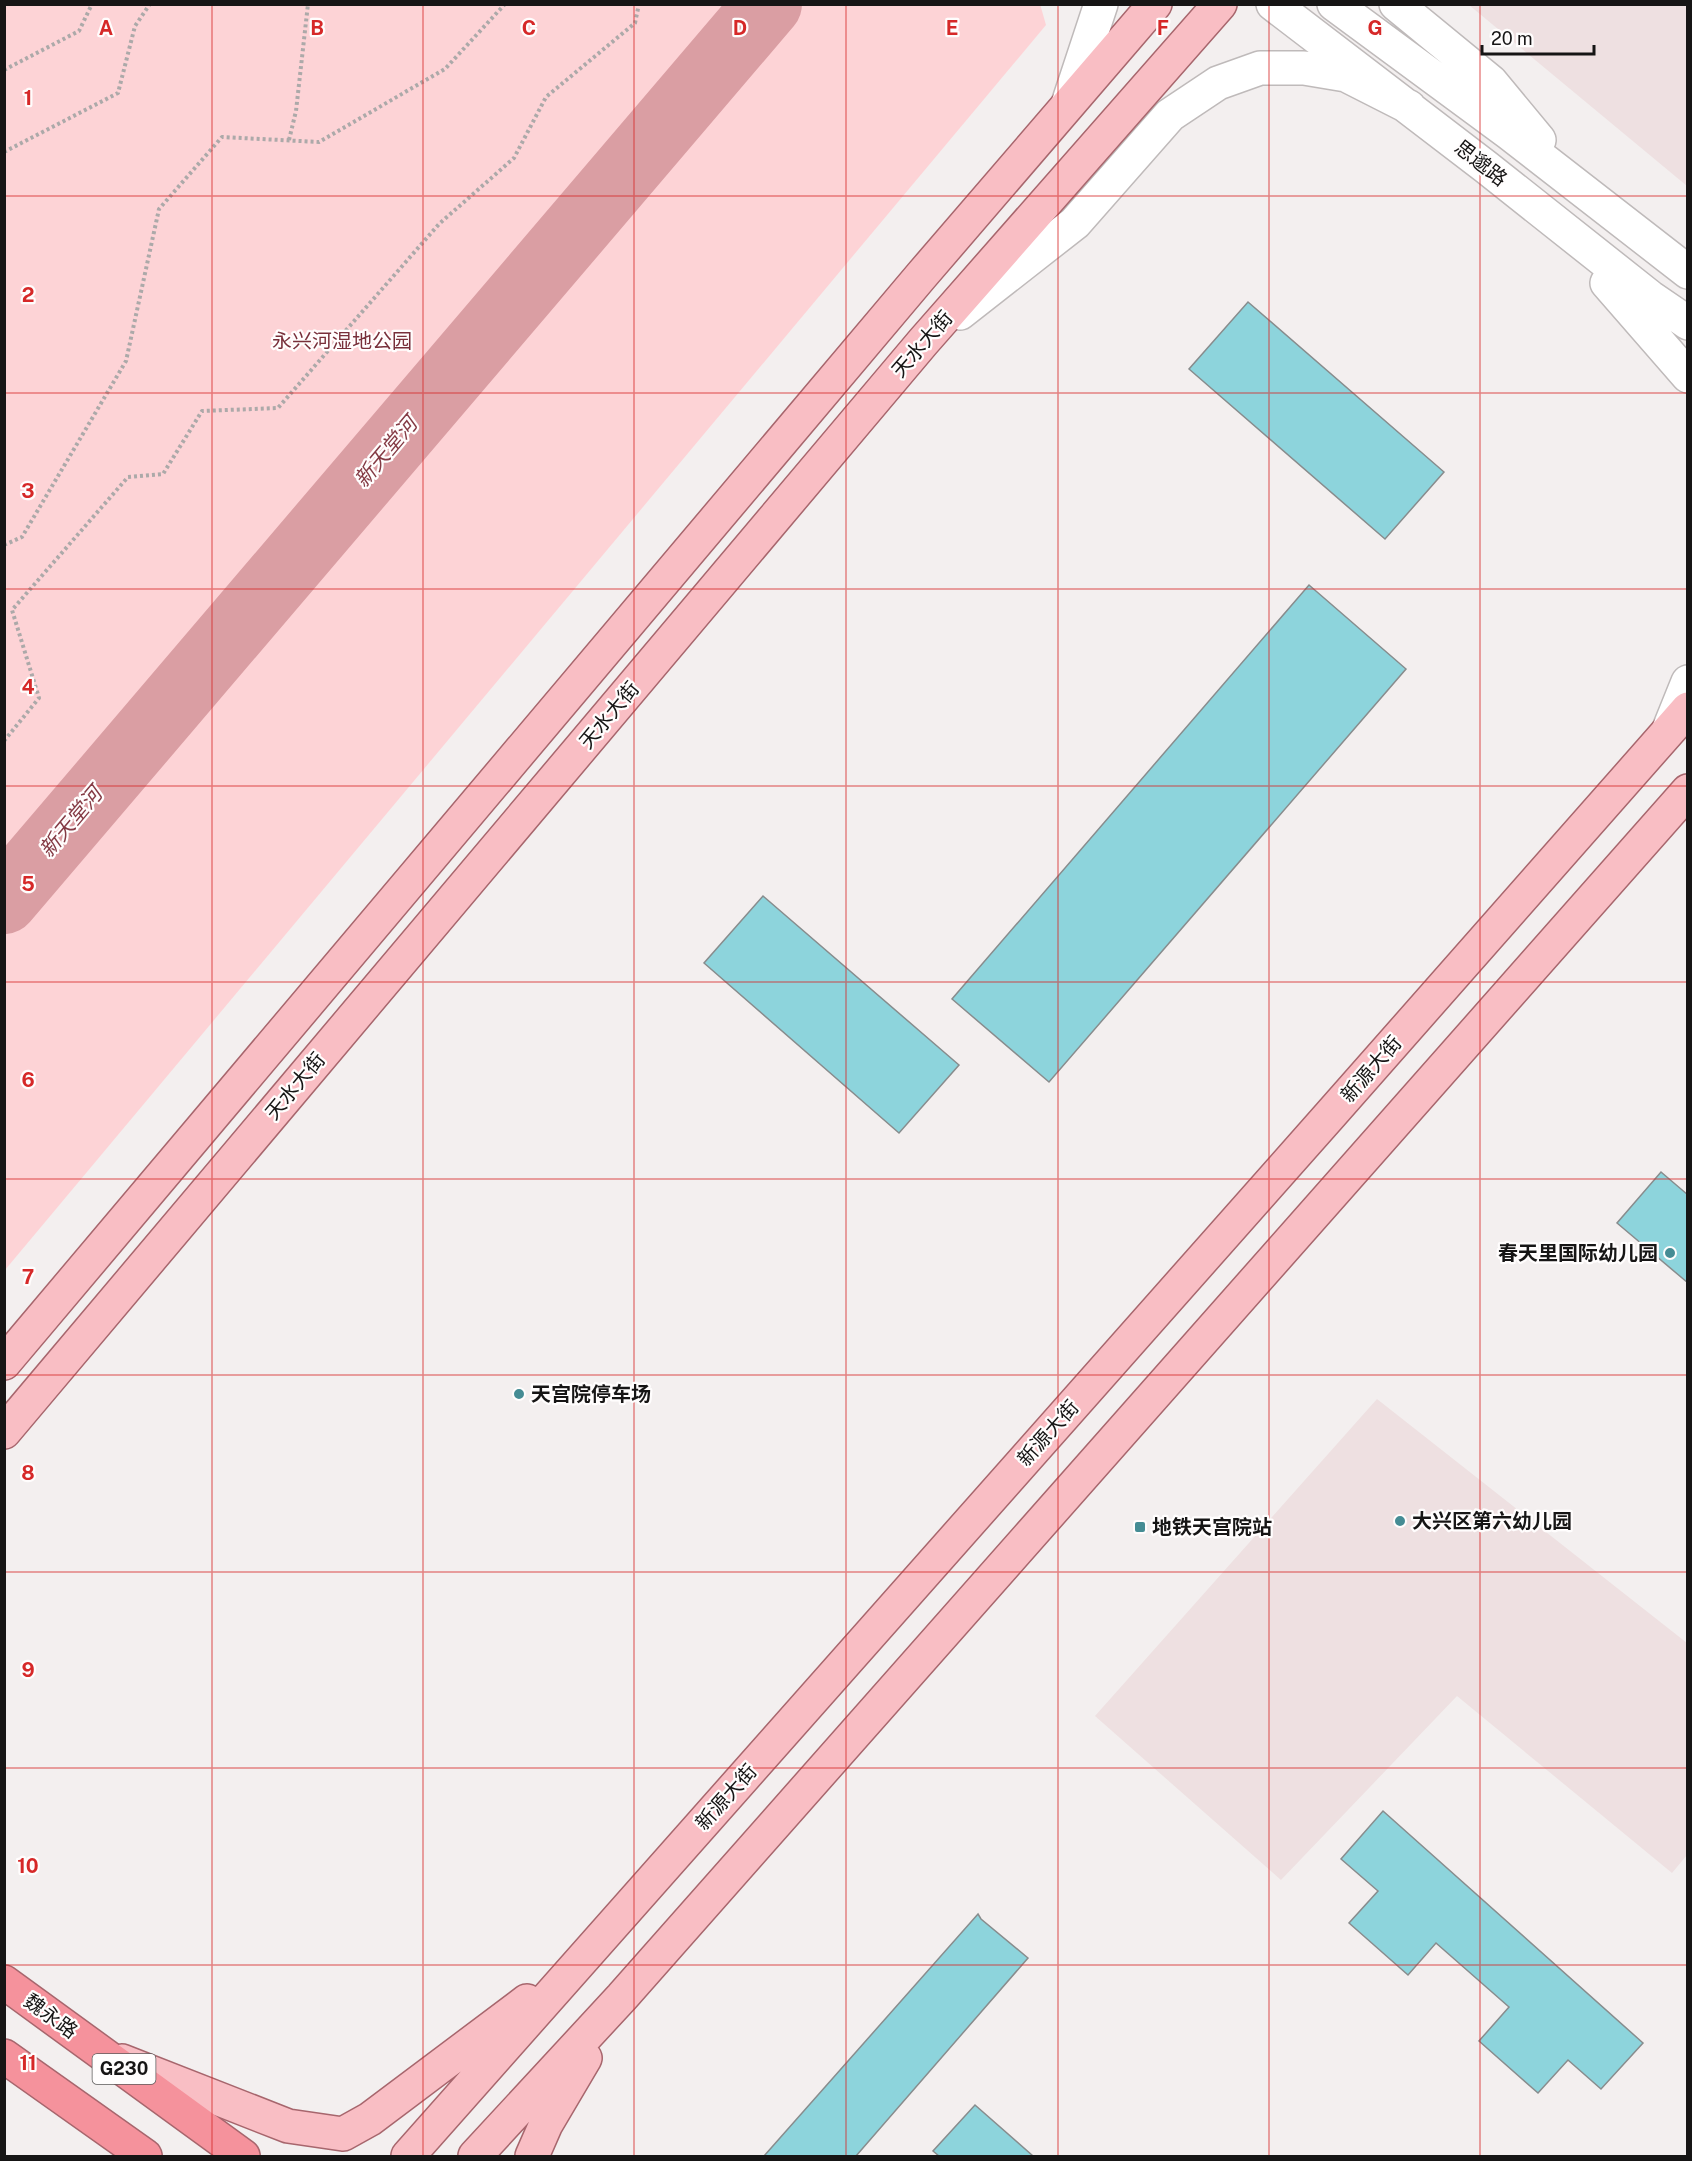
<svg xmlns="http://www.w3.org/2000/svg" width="1692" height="2161" font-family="'Public Sans','Noto Sans SC',sans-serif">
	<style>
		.built { fill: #eee0e1 }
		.green { fill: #fdd3d6 }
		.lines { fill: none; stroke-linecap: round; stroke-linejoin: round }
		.river { stroke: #da9ea3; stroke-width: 68 }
		.building { fill: #8dd4dc; stroke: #888c8d; stroke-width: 1.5 }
		.minor-casing { stroke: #bfbaba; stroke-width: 36 }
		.major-casing { stroke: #a7666d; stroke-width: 36 }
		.highway-casing { stroke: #a7666d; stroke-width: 36 }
		.path { stroke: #aca9a9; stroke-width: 4; stroke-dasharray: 3 3; stroke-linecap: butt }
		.minor { stroke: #fff; stroke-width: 33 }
		.major { stroke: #f9bec4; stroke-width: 33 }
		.highway { stroke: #f5929c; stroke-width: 33 }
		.grid { fill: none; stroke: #d62828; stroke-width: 1.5; stroke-opacity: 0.55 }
		.poi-dot { fill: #458c94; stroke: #fffdfd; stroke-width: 2 }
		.labels { text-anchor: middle; stroke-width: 4.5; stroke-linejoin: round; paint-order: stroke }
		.shield { fill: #fffdfd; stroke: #5c5b5b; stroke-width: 1.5 }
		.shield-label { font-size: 18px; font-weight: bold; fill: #161515 }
		.street-label { font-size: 20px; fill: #161515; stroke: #fffdfd }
		.park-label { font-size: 20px; fill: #782f3a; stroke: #fffdfd }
		.poi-label { font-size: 20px; font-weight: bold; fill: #161515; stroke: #fffdfd; text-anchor: start }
		.water-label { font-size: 21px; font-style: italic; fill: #843a44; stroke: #fffdfd }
		.grid-label { font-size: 20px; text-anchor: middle; font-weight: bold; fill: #d62828; stroke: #fffdfd; stroke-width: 4.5; stroke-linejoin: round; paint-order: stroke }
	</style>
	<rect width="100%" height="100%" fill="#f3efef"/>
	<!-- built -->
	<path class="built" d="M1469,5H1687V186Z
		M1377,1399L1687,1643V1855L1672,1873L1457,1696L1281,1880L1095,1716Z"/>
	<!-- green -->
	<path class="green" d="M5,4H1040L1046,25L5,1270Z"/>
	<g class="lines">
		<!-- river -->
		<path class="river" d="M4,900L768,4"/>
	</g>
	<!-- building -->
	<path class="building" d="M1248,302L1444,472L1385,539L1189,369Z
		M1309,585L1406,669L1049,1082L952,999Z
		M763,896L959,1065L899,1133L704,963Z
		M1661,1172L1688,1195V1283L1617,1223Z
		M1383,1811L1643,2043L1601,2089L1568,2060L1538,2093L1479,2041L1509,2007L1436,1943L1408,1975L1349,1923L1378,1891L1341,1859Z
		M978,1914L981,1919L1028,1958L856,2156H764Z
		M975,2105L1033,2156H939L933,2151Z"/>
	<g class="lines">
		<!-- minor casing -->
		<g class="minor-casing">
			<path id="minor" d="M1273,4L1486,167L1650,297L1688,323
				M1334,4L1509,133L1688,272
				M1396,4L1491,82L1539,140
				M1068,104L1101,4
				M1607,283L1688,376
				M960,313L1075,223L1170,115L1218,83L1260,68H1304L1346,75L1409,107
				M1669,729L1688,682"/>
		</g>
		<!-- major casing -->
		<g class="major-casing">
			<path id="major" d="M4,1363L921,276L1155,4
				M4,1432L923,342L1220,4
				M122,2061L288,2126L343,2134L370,2119L527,2001
				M408,2156L1331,1114L1688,709
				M475,2156L622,1997L1688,791
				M532,2156L546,2124L585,2058"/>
		</g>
		<!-- highway casing -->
		<g class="highway-casing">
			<path id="highway" d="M4,1982L243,2156
				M4,2056L145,2156"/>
		</g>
		<!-- path -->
		<path class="path" d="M4,70L79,31L92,4
			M289,140L296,111L308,4
			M4,152L118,93L135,26L150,4
			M4,545L22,537L126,361L159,209L222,137L319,142L445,69L505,4
			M4,741L39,698L12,610L128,477L163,474L202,411L278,408L439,224L514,158L546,97L635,23L639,4"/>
		<!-- minor -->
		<use href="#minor" class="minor"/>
		<!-- major -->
		<use href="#major" class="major"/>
		<!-- highway -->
		<use href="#highway" class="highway"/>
	</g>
	<!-- grid -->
	<path class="grid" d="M212,4V2156M423,4V2156M634,4V2156M846,4V2156M1058,4V2156M1269,4V2156M1480,4V2156M4,196H1688M4,393H1688M4,589H1688M4,786H1688M4,982H1688M4,1179H1688M4,1375H1688M4,1572H1688M4,1768H1688M4,1965H1688"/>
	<!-- markers -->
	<g class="poi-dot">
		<circle cx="1670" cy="1253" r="6"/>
		<circle cx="519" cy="1394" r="6"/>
		<circle cx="1400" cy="1521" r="6"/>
		<rect x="1134" y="1521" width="12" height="12" rx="3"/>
	</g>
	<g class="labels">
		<!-- shield labels -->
		<rect class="shield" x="92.5" y="2054" width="63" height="30" rx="4.5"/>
		<g class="shield-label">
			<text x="124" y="2075">G230</text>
		</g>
		<!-- street labels -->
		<g class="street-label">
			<text transform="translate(1481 163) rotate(38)" y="7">思邈路</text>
			<text transform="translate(922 344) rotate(-49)" y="7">天水大街</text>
			<text transform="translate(609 715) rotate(-50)" y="7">天水大街</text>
			<text transform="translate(1371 1069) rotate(-49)" y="7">新源大街</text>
			<text transform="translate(295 1086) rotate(-50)" y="7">天水大街</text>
			<text transform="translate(1048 1433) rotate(-48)" y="7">新源大街</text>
			<text transform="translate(726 1797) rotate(-48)" y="7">新源大街</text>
			<text transform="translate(51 2016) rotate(36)" y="7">魏永路</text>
		</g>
		<!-- park labels -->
		<g class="park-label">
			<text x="342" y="348">永兴河湿地公园</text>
		</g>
		<!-- poi labels -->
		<g class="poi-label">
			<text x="1658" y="1260" text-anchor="end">春天里国际幼儿园</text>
			<text x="531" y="1401">天宫院停车场</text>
			<text x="1412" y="1528">大兴区第六幼儿园</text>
			<text x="1152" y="1534">地铁天宫院站</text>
		</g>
		<!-- water labels -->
		<g class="water-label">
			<text transform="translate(386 452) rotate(-50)" y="7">新天堂河</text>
			<text transform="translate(71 822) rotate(-50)" y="7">新天堂河</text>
		</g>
	</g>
	<g class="grid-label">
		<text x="106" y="35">A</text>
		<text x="317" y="35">B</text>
		<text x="529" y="35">C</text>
		<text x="740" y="35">D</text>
		<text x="952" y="35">E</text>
		<text x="1163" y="35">F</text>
		<text x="1375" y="35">G</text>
		<text x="28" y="105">1</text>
		<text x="28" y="302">2</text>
		<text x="28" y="498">3</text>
		<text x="28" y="694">4</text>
		<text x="28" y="891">5</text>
		<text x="28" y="1087">6</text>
		<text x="28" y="1284">7</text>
		<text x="28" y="1480">8</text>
		<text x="28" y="1677">9</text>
		<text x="28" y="1873">10</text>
		<text x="28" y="2070">11</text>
	</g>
	<!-- border -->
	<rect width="1692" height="2161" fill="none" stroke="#161515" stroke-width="12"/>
	<!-- scale -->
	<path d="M1482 45v9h112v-9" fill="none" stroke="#161515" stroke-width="3"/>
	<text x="1491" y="45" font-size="18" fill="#161515" stroke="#fffdfd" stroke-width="4.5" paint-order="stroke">20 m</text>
</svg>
